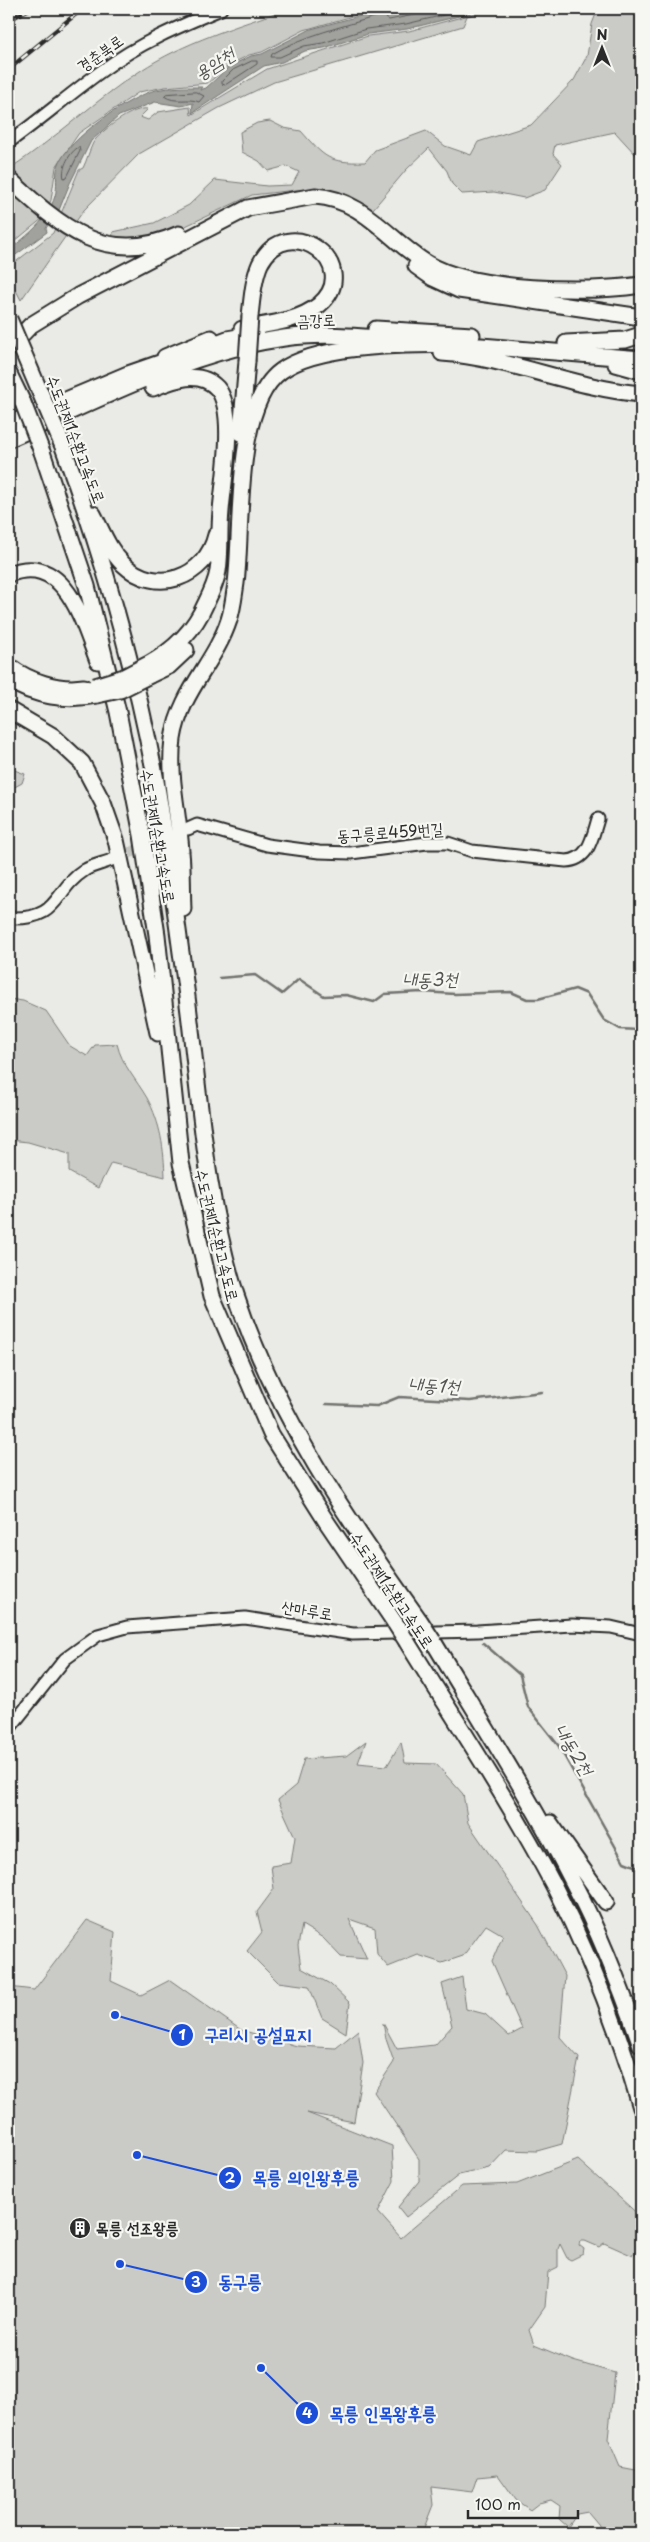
<svg xmlns="http://www.w3.org/2000/svg" width="650" height="2542" font-family="'Playpen Sans','Poor Story',sans-serif">
	<style>
		.green { fill: #cacac7; stroke: #7a7a79 }
		.water { fill: #a1a19e; stroke: #727270 }
		.lines { fill: none; stroke-linecap: round; stroke-linejoin: round }
		.shore { stroke: #5a5a59; stroke-width: 1 }
		.stream { stroke: #727270; stroke-width: 2.5 }
		.minor-tunnel { stroke: #c4c4c1; stroke-width: 11; stroke-dasharray: 11 5.5; stroke-linecap: butt }
		.minor-casing { stroke: #2b2b2b; stroke-width: 15 }
		.highway-casing { stroke: #2b2b2b; stroke-width: 19 }
		.minor { stroke: #f6f6f2; stroke-width: 11 }
		.highway { stroke: #f6f6f2; stroke-width: 15 }
		.rail-casing { stroke: #2b2b2b; stroke-width: 4.5 }
		.rail { stroke: #f6f6f2; stroke-width: 2.5; stroke-dasharray: 8; stroke-linecap: butt }
		.highway-bridge-casing { stroke: #2b2b2b; stroke-width: 19; stroke-linecap: butt }
		.highway-bridge { stroke: #f6f6f2; stroke-width: 15 }
		.labels { text-anchor: middle; stroke-width: 4.5; stroke-linejoin: round; paint-order: stroke }
		.street-label { font-size: 16px; fill: #2b2b2b; stroke: #f6f6f2 }
		.poi-label { font-size: 16px; font-weight: bold; fill: #2b2b2b; stroke: #f6f6f2; text-anchor: start }
		.water-label { font-size: 18px; font-style: italic; fill: #545453; stroke: #f6f6f2 }
		.leader { fill: none; stroke: #1d4ed8; stroke-width: 2 }
		.callout-dot { fill: #1d4ed8; stroke: #f6f6f2; stroke-width: 2 }
		.mark-label { font-size: 15px; text-anchor: middle; font-weight: bold; fill: #fff }
		.callout-label { font-size: 18px; text-anchor: middle; font-weight: bold; fill: #1d4ed8; stroke: #f6f6f2; stroke-width: 4.5; stroke-linejoin: round; paint-order: stroke }
	</style>
	<rect width="100%" height="100%" fill="#eaeae6"/>
	<filter id="ink" filterUnits="userSpaceOnUse"><feTurbulence type="fractalNoise" baseFrequency=".02" numOctaves="2"/><feDisplacementMap in="SourceGraphic" scale="10" xChannelSelector="R" yChannelSelector="G"/><feConvolveMatrix kernelMatrix="1 2 1 2 8 2 1 2 1" color-interpolation-filters="sRGB"/></filter>
	<g filter="url(#ink)">
		<!-- green -->
		<path class="green" d="M287,9H377L304,30L262,52L249,55L231,64L208,83L165,87L139,92L79,133L56,167L51,200L43,218L9,246V169C55,139 94,101 140,71C184,42 238,26 287,9Z
			M492,9L467,16L463,26L274,82L219,108L139,154L84,210L21,300L9,277V267L53,233L79,170L83,168C87,160 89,151 93,143C100,131 134,106 148,109L140,117L148,120L158,112L190,107L191,115L267,69L368,36L409,31Z
			M598,9H641V152L637,156L615,132L555,145L553,154L562,164L545,190L524,198L494,192L462,194L452,184L447,171L429,148L406,170L373,209L331,192L296,190L252,195L162,237L112,240L113,232L154,223L189,205L215,180L267,186L292,185L299,172L286,166L268,171L259,161L242,152L240,132L257,123L270,121L284,128L301,131C325,158 328,163 365,162L375,150L426,131L445,146L471,155L478,142L531,125L574,80L587,56L592,24Z
			M9,768L25,774L22,783L9,790Z
			M9,999L23,1001L46,1011L70,1046L87,1056L95,1045L117,1044C122,1065 136,1079 147,1098C161,1124 164,1149 165,1177L111,1163L98,1188L69,1172V1154L28,1142L9,1140Z
			M366,1741L358,1763L387,1766L401,1742L405,1763L436,1764L463,1794L468,1823L538,1925L565,1976L560,2037L579,2058L562,2144L537,2151L506,2150L489,2168L459,2175L406,2217L398,2207L419,2181V2159L374,2092L394,2062L386,2039L383,2023L397,2049L435,2045L452,2026L442,1984L462,1977L466,2009L485,2014L509,2036L522,2029L492,1961L503,1935L486,1925L463,1956L442,1963L418,1955L388,1967L377,1954L375,1928L349,1919L367,1959L341,1957L323,1938L302,1925L298,1946L301,1968L330,1984L350,2003L346,2033L322,2018L309,1986L278,1982L247,1951L262,1932L257,1912L274,1889L271,1866L291,1863L295,1837L278,1800L296,1785L304,1759L346,1756Z
			M87,1920L115,1932L111,1981L141,1995L170,1980L241,2030L297,2046L336,2048L358,2030L363,2063L354,2122L307,2113L392,2146L394,2181L378,2212L401,2238L462,2186L517,2184L578,2160L641,2217V2253L631,2255L604,2243L599,2247L585,2241H580L579,2245L584,2249L583,2254L571,2260L567,2258L560,2244L558,2249V2267L548,2272L545,2307L529,2330L534,2345L573,2361L615,2373L608,2439L620,2467L641,2471V2532L599,2533V2525L588,2512L577,2514L568,2527L559,2519L560,2506L551,2500L539,2503L530,2510L516,2500L498,2475L477,2477L472,2492L431,2487L433,2505L422,2533H9V1987L34,1990Z"/>
		<!-- water -->
		<path class="water" d="M385,9H487L407,29L368,34L324,48L305,51L282,62L264,66L192,113L193,103L181,106L155,102L119,116L91,141L70,183L59,210L46,228L47,232L9,260V250C27,236 48,220 55,196C58,186 55,175 58,166C67,139 130,96 156,90C171,87 187,87 202,87L200,90L206,88L230,66L251,56L262,54L311,29Z"/>
		<g class="lines">
			<!-- shore -->
			<path class="shore" d="M382,9L378,16C341,27 305,35 272,54L271,57H280L304,46L323,43L366,29L406,24L470,9
				M388,9L386,18L389,20L444,9
				M252,61H257V64L225,85L222,84V81L233,70Z
				M196,92L204,96L199,102C189,97 175,104 164,96L166,94Z
				M79,147L80,151L67,177L64,178C61,168 70,151 79,147Z"/>
			<!-- stream -->
			<path class="stream" d="M219,978L255,975L282,994L299,979L324,996L346,995L374,1002L385,994L422,992L455,994L511,992L527,999H538L575,989L587,994L604,1020L620,1029L637,1030L641,1026
				M326,1404L377,1406L399,1397L470,1401L542,1392
				M483,1643L520,1675L528,1707L558,1745L624,1862L637,1867L641,1866"/>
			<!-- minor-tunnel -->
			<path class="minor-tunnel" d="M114,859L172,836"/>
			<!-- minor casing -->
			<g class="minor-casing">
				<path id="minor" d="M9,142C41,119 71,93 103,70C139,43 180,26 221,9
					M188,829L197,825L267,845L319,852L351,853L427,843H448L472,851L566,861C589,860 592,838 598,819
					M9,918C62,920 52,891 85,870C93,865 105,863 114,859
					M9,1729L65,1659L98,1635L127,1627L245,1618L353,1634L477,1631L572,1625L611,1627L641,1634"/>
			</g>
			<!-- highway casing -->
			<g class="highway-casing">
				<path id="highway" d="M9,179C61,227 105,267 179,234
					M416,266L433,278L459,290L641,317
					M242,329C267,324 298,322 319,305C365,266 288,208 260,264C253,280 252,299 250,316
					M376,329L472,335
					M566,343L625,340L641,335
					M456,344L641,359
					M9,348L31,325L78,296L248,208L315,196C364,199 389,241 428,264C474,291 588,293 641,285
					M201,349L227,339L256,334
					M442,353C511,358 573,388 641,394
					M165,357L211,338
					M616,364L641,371
					M9,374L23,403
					M9,424L128,374L177,357
					M241,433L247,361
					M9,439C97,401 187,352 284,338C319,333 356,336 391,339
					M62,444C102,553 135,667 156,781C167,845 175,910 184,974C199,1080 203,1192 236,1295C276,1416 347,1519 420,1621
					M42,452L87,586L118,712L142,835L157,935L181,1163L212,1296L271,1434L326,1521L395,1623
					M93,514C102,531 109,550 123,564C156,596 206,578 216,535
					M9,574C66,552 83,623 98,661
					M147,665C173,651 194,631 206,603C211,593 216,583 218,571C221,551 219,531 221,511C223,482 237,411 217,388C199,369 173,380 153,388
					M9,666C29,681 58,691 84,687
					M150,675L169,666L186,650
					M9,680C35,697 67,701 97,695
					M9,710L53,736L82,763L103,803L116,840L158,1033
					M183,909C182,890 183,871 181,852C179,814 168,777 173,739C180,692 215,663 229,620C233,608 234,596 236,583C243,528 233,406 281,371C320,342 416,345 465,344
					M433,1641C481,1721 532,1800 574,1884C601,1935 622,1990 641,2045
					M407,1642C457,1723 510,1802 554,1886C589,1954 620,2034 641,2108
					M550,1823L606,1902"/>
			</g>
			<!-- minor -->
			<use href="#minor" class="minor"/>
			<!-- highway -->
			<use href="#highway" class="highway"/>
			<!-- rail casing -->
			<g class="rail-casing">
				<path id="rail" d="M9,20L29,9
					M9,69L82,9"/>
			</g>
			<!-- rail -->
			<use href="#rail" class="rail"/>
			<!-- highway-bridge casing -->
			<g class="highway-bridge-casing">
				<path id="highway-bridge" d="M9,319L62,444
					M247,361L250,316
					M23,403L42,452
					M95,686L124,677L147,665
					M97,695L120,690L150,675
					M420,1621L433,1641
					M395,1623L407,1642"/>
			</g>
			<!-- highway-bridge -->
			<use href="#highway-bridge" class="highway-bridge"/>
		</g>
	</g>
	<!-- icons -->
	<defs>
		<g id="building-disc" transform="scale(1.125)"><circle r="9.5" fill="#2b2b2b" stroke="#f6f6f2"/><path d="M-4-6H4V6H1V3H-1V6H-4ZM-2.5-4.3h1.7v1.8h-1.7ZM.8-4.3h1.7v1.8H.8ZM-2.5-1h1.7V.8h-1.7ZM.8-1h1.7V.8H.8Z" fill="#fff"/></g>
	</defs>
	<g fill-rule="evenodd">
		<use href="#building-disc" x="80" y="2228"/>
	</g>
	<g class="labels">
		<!-- street labels -->
		<g class="street-label">
			<text transform="translate(100 53) rotate(-35)" y="6">경춘북로</text>
			<text transform="translate(316 320) rotate(-2)" y="6">금강로</text>
			<text transform="translate(76 439) rotate(69)" y="6">수도권제1순환고속도로</text>
			<text transform="translate(390 832) rotate(-4)" y="6">동구릉로459번길</text>
			<text transform="translate(158 836) rotate(80)" y="6">수도권제1순환고속도로</text>
			<text transform="translate(217 1235) rotate(76)" y="6">수도권제1순환고속도로</text>
			<text transform="translate(392 1590) rotate(56)" y="6">수도권제1순환고속도로</text>
			<text transform="translate(307 1610) rotate(9)" y="6">산마루로</text>
		</g>
		<!-- poi labels -->
		<g class="poi-label">
			<text x="96" y="2234">목릉 선조왕릉</text>
		</g>
		<!-- water labels -->
		<g class="water-label">
			<text transform="translate(215 64) rotate(-32)" y="6">용암천</text>
			<text transform="translate(430 980) rotate(-1)" y="6">내동3천</text>
			<text transform="translate(434 1386) rotate(3)" y="6">내동1천</text>
			<text transform="translate(573 1750) rotate(58)" y="6">내동2천</text>
		</g>
	</g>
	<!-- callouts -->
	<path class="leader" d="M115 2015L182 2035M137 2155L230 2178M120 2264L196 2282M261 2368L307 2413"/>
	<g class="callout-dot">
		<circle cx="115" cy="2015" r="5"/>
		<circle cx="137" cy="2155" r="5"/>
		<circle cx="120" cy="2264" r="5"/>
		<circle cx="261" cy="2368" r="5"/>
		<circle cx="182" cy="2035" r="12"/>
		<circle cx="230" cy="2178" r="12"/>
		<circle cx="196" cy="2282" r="12"/>
		<circle cx="307" cy="2413" r="12"/>
	</g>
	<g class="mark-label">
		<text x="182" y="2040">1</text>
		<text x="230" y="2183">2</text>
		<text x="196" y="2287">3</text>
		<text x="307" y="2418">4</text>
	</g>
	<g class="callout-label">
		<text x="258" y="2041">구리시 공설묘지</text>
		<text x="306" y="2184">목릉 의인왕후릉</text>
		<text x="240" y="2288">동구릉</text>
		<text x="383" y="2420">목릉 인목왕후릉</text>
	</g>
	<!-- margin -->
	<rect width="650" height="2542" fill="none" stroke="#f6f6f2" stroke-width="30"/>
	<rect x="15" y="15" width="620" height="2512" fill="none" stroke="#2b2b2b" stroke-width="2" filter="url(#ink)"/>
	<!-- north arrow -->
	<g transform="translate(602 48)" stroke="#f6f6f2" stroke-width="4" paint-order="stroke">
	<path d="M0-4L9 19L0 12L-9 19Z" fill="#2b2b2b"/>
	<text y="-8" font-size="14" font-weight="bold" text-anchor="middle" fill="#2b2b2b">N</text>
	</g>
	<!-- scale -->
	<path d="M468 2510v8h110v-8" fill="none" stroke="#2b2b2b" stroke-width="2.5"/>
	<text x="475" y="2510" font-size="15" fill="#2b2b2b" stroke="#f6f6f2" stroke-width="4" paint-order="stroke">100 m</text>
</svg>
